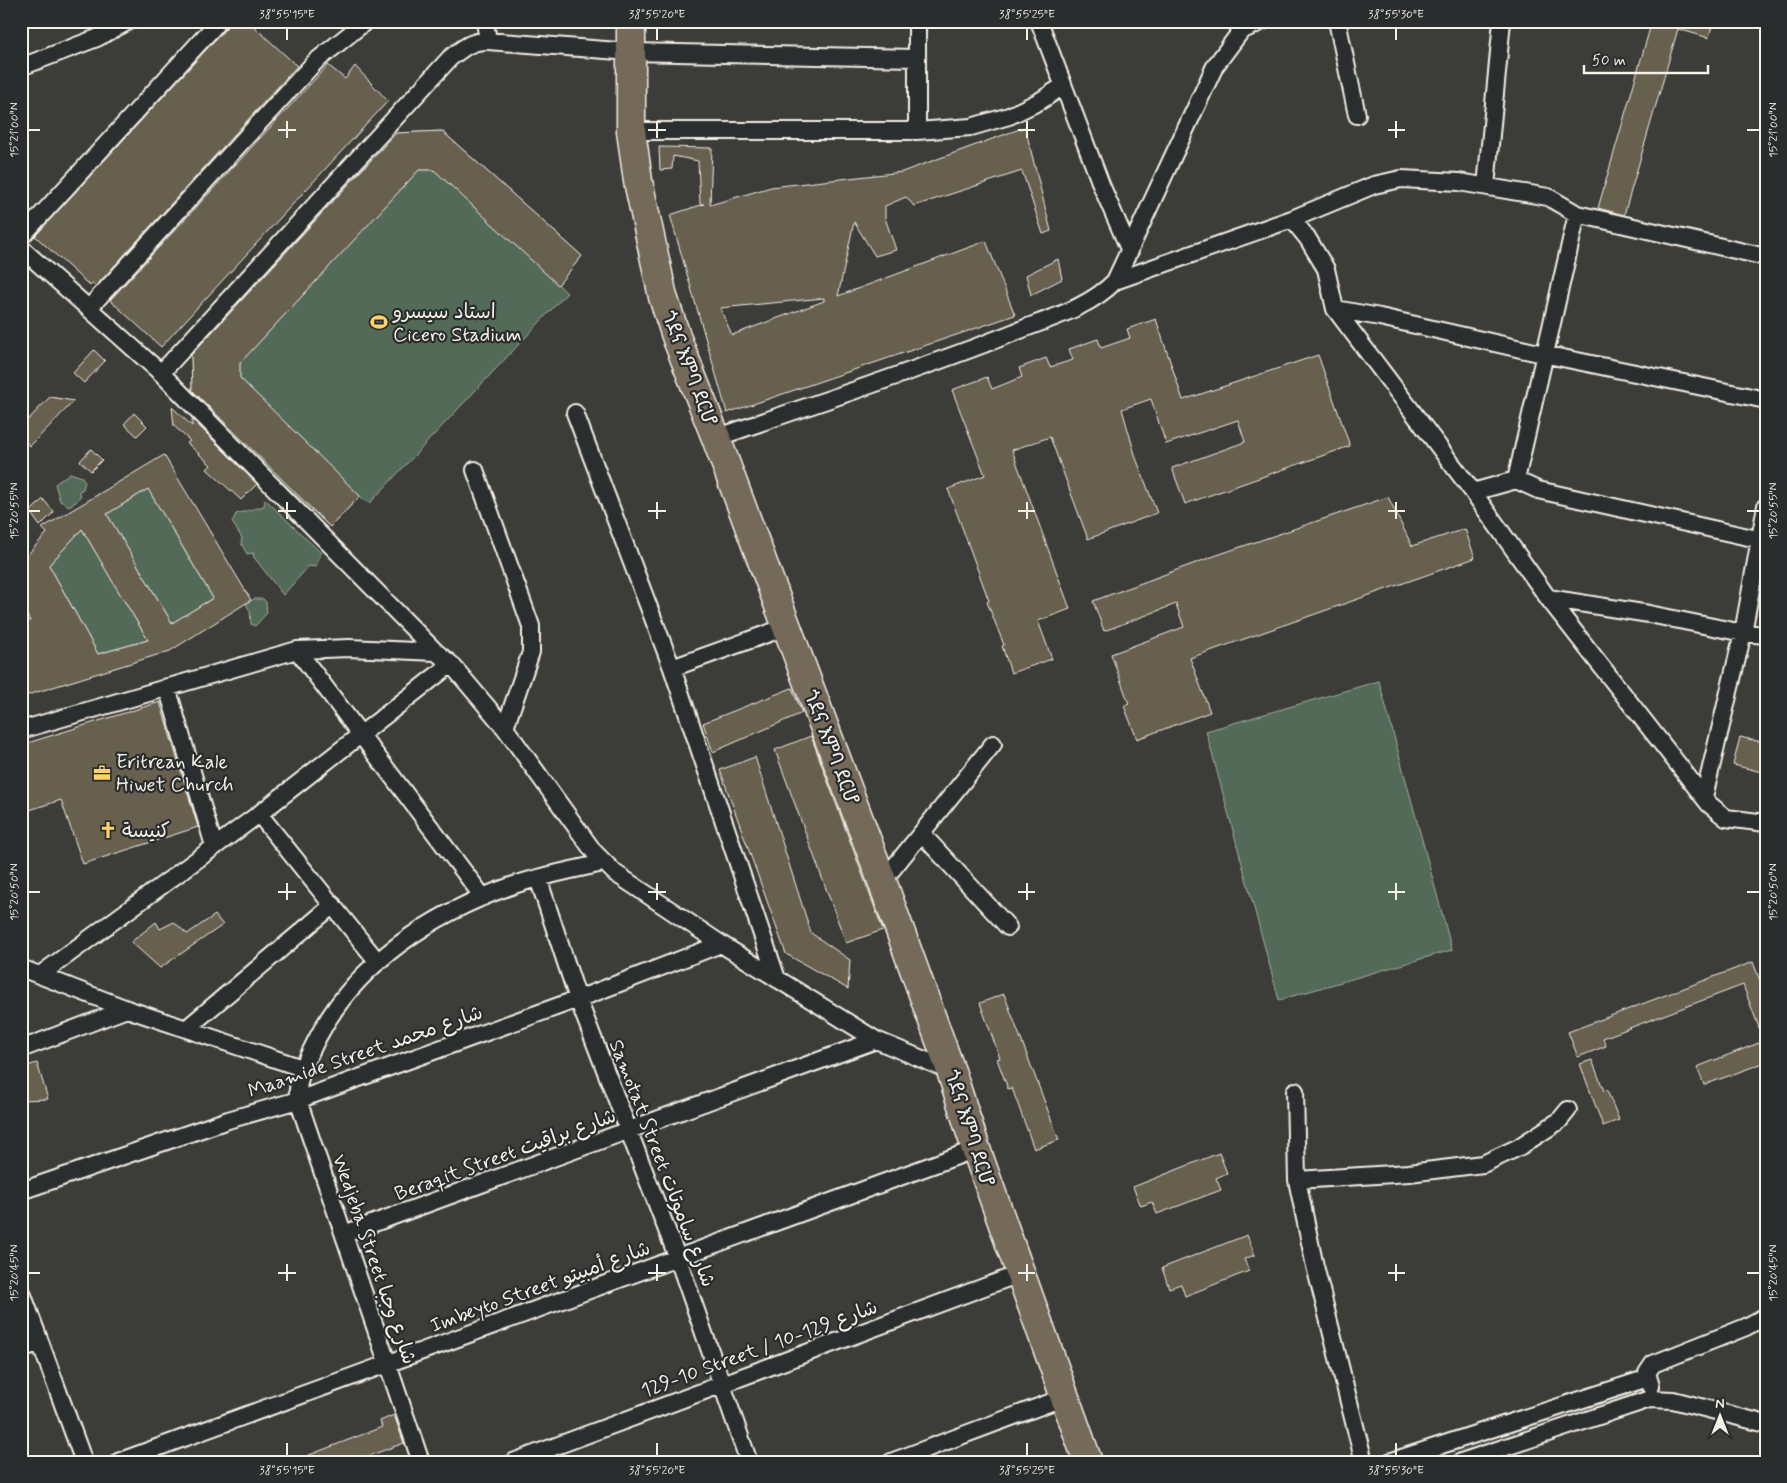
<svg xmlns="http://www.w3.org/2000/svg" width="1787" height="1483" font-family="Mynerve,'Playpen Sans Arabic','Noto Sans Ethiopic',sans-serif">
	<style>
		.green { fill: #536b59; stroke: #a4aea0 }
		.building { fill: #676050; stroke: #f4f1e8; fill-rule: evenodd }
		.lines { fill: none; stroke-linecap: round; stroke-linejoin: round }
		.minor-casing { stroke: #f4f1e8; stroke-width: 20 }
		.trunk-casing { stroke: #f4f1e8; stroke-width: 31 }
		.minor { stroke: #2a2d2e; stroke-width: 16 }
		.trunk { stroke: #746a5a; stroke-width: 28 }
		.ticks { fill: none; stroke: #f4f1e8; stroke-width: 2 }
		.labels { text-anchor: middle; stroke-width: 4.5; stroke-linejoin: round; paint-order: stroke }
		.poi-label { font-size: 20px; fill: #f4f1e8; stroke: #2a2d2e; text-anchor: start }
		.street-label { font-size: 20px; fill: #f4f1e8; stroke: #2a2d2e }
		.neatline { fill: none; stroke: #f4f1e8; stroke-width: 2 }
		.ticks-label { font-size: 12px; text-anchor: middle; fill: #f4f1e8 }
	</style>
	<rect width="100%" height="100%" fill="#3c3c38"/>
	<filter id="ink" filterUnits="userSpaceOnUse"><feTurbulence type="fractalNoise" baseFrequency=".02" numOctaves="2"/><feDisplacementMap in="SourceGraphic" scale="10" xChannelSelector="R" yChannelSelector="G"/><feConvolveMatrix kernelMatrix="1 2 1 2 8 2 1 2 1" color-interpolation-filters="sRGB"/></filter>
	<g filter="url(#ink)">
		<!-- green -->
		<path class="green" d="M442,131L582,256L558,284L567,293L369,504L360,496L330,527L192,398L191,352L396,133Z
			M70,473L82,477L85,482L83,489L78,492L81,495L76,502L69,506L60,501L55,484Z
			M148,489L213,598L172,623L107,514Z
			M265,499L321,553L316,567L309,566L283,595L253,556L254,553L247,554L241,543L242,538L232,522L236,514L264,506Z
			M82,529L148,640L98,654L49,565Z
			M254,599H263L266,602L267,613L255,626L251,624L250,611L246,604Z
			M1379,681L1452,950L1279,1000L1206,731Z"/>
		<!-- building -->
		<path class="building" d="M230,21H248L297,66L96,286L92,283L90,286L35,236L226,28Z
			M1652,21H1713L1709,38L1678,29L1624,215L1598,208Z
			M328,65L345,79L355,66L388,101L161,347L110,300Z
			M1025,127L1051,231L1043,234L1022,171L914,206L906,197L885,206V218L896,250L875,256L854,222L838,296L986,241L1015,315L727,413L670,215L704,204H700L698,161L673,156L672,169L660,170L659,147L712,148L710,205L771,187L902,172ZM824,298V301L732,335L720,308Z
			M442,131L582,256L558,285L434,170H419L240,363V378L360,496L330,527L192,390L191,355L396,133Z
			M1058,259L1062,279L1031,295L1026,275Z
			M1156,319L1183,400L1318,355L1350,446L1185,504L1172,468L1245,442L1238,420L1166,444L1151,399L1122,409L1136,458L1157,513L1088,539L1050,437L1012,450L1070,609L1038,621L1052,659L1011,673L1002,646L1004,645L987,602L989,601L948,489L985,475L952,390L987,377L992,389L1022,377L1019,368L1046,358L1050,367L1073,360L1069,349L1098,339L1101,348L1130,338L1127,329Z
			M94,350L105,361L84,383L73,373Z
			M50,397L74,401L30,446L21,438V427Z
			M172,407L192,426V419L257,484L241,500L207,469L211,465L187,443L190,441L174,426Z
			M134,413L147,426L137,436L124,424Z
			M91,449L102,460L91,471L80,461Z
			M164,455L251,600L170,651L21,697V620L30,621L21,603V562L47,533L42,528ZM148,489L213,598L172,623L107,514ZM82,529L114,584L148,640L98,654L49,565Z
			M1388,497L1412,546L1465,529L1475,558L1190,658L1210,712L1137,739L1124,706L1129,704L1111,654L1184,627L1176,604L1104,631L1093,601L1217,555Z
			M43,499L54,512L40,526L30,512Z
			M792,688L802,713L713,752L703,723Z
			M160,702L198,827L83,864L61,800L23,812L21,805V745Z
			M811,736L883,930L846,943L775,750Z
			M1740,737L1766,743V773L1733,765Z
			M755,757L811,933L850,960L848,989L786,954L720,770Z
			M215,915L223,925L160,968L131,942L156,922L160,929L174,922L187,934Z
			M1753,962L1766,997V1062L1704,1085L1697,1067L1764,1041L1743,985L1603,1038L1606,1046L1578,1057L1568,1032Z
			M1004,994L1059,1140L1034,1149L1012,1088L1008,1089L997,1059L1000,1058L980,1003Z
			M1592,1060L1604,1091L1607,1090L1619,1120L1603,1126L1580,1064Z
			M37,1063L48,1099L21,1100V1068Z
			M1219,1153L1227,1173L1216,1178L1221,1190L1157,1214L1152,1202L1141,1206L1133,1187Z
			M1247,1235L1255,1255L1244,1259L1249,1271L1185,1296L1181,1284L1169,1288L1162,1268Z
			M394,1415L404,1443L352,1462H291L382,1427L380,1421Z"/>
		<g class="lines">
			<!-- minor casing -->
			<g class="minor-casing">
				<path id="minor" d="M485,21L488,41
					M917,21V131
					M1039,21L1102,187L1130,251
					M1337,21L1357,115
					M21,67L97,38L129,21
					M631,131H917L971,127L1009,116L1040,101L1063,86
					M1486,186L1502,21
					M1292,219L1308,239L1326,269L1335,309L1473,492L1548,598L1709,804L1726,818L1766,823
					M21,237L219,21
					M21,248L161,373L436,652
					M1115,281L1215,66L1241,31L1263,21
					M89,308L315,62L366,21
					M1335,309L1380,317L1543,354L1766,400
					M161,373L450,58C463,48 472,40 488,41L631,52L916,58
					M575,413L672,668L777,979
					M716,438C816,403 917,371 1015,332C1050,318 1089,308 1115,281L1292,219L1374,185L1401,179L1459,182L1548,197L1577,214L1766,257
					M475,470L531,626V652L505,728
					M1516,480L1577,214
					M1473,492L1516,480L1538,490L1766,541
					M1548,598L1649,614L1743,633L1766,635
					M297,650L483,897
					M672,668L786,627
					M167,687L214,846
					M21,730L297,650L349,648L436,652L451,664L505,728L594,852L615,873L721,944L876,1040L951,1071
					M1704,797L1743,633L1766,506
					M259,814L378,962
					M922,834L1008,927
					M538,878L578,999L678,1259L749,1462
					M882,882L993,744
					M21,968L127,1009L302,1068
					M40,975L259,814L451,664
					M186,1029L333,905
					M21,1049L127,1009
					M1295,1091L1297,1180L1314,1262L1364,1462
					M1297,1180L1409,1173L1483,1164L1519,1147L1559,1121L1568,1110
					M21,1191L228,1120L298,1100L578,999L721,944
					M344,1234L876,1040
					M21,1290L84,1462
					M21,1349L40,1342
					M1651,1386L1647,1373L1653,1364L1746,1327L1766,1316
					M118,1462L976,1149
					M421,1462L298,1100C296,1077 308,1057 318,1037C356,963 434,913 511,886C540,876 572,870 603,863
					M513,1462L1019,1274
					M891,1462L1065,1397
					M1389,1462L1648,1378
					M1461,1462L1650,1399L1673,1400L1766,1424"/>
			</g>
			<!-- trunk casing -->
			<g class="trunk-casing">
				<path id="trunk" d="M631,21V131L638,181L663,297L677,339L716,438L878,870L951,1071L976,1149L1088,1462"/>
			</g>
			<!-- minor -->
			<use href="#minor" class="minor"/>
			<!-- trunk -->
			<use href="#trunk" class="trunk"/>
		</g>
	</g>
	<!-- ticks -->
	<path class="ticks" d="M287,28V40M657,28V40M1027,28V40M1396,28V40M287,121V138M657,121V138M1027,121V138M1396,121V138M28,130H40M278,130H296M648,130H666M1018,130H1035M1388,130H1405M1747,130H1760M287,502V519M657,502V519M1027,502V519M1396,502V519M28,511H40M278,511H296M648,511H666M1018,511H1035M1388,511H1405M1747,511H1760M287,883V900M657,883V900M1027,883V900M1396,883V900M28,892H40M278,892H296M648,892H666M1018,892H1035M1388,892H1405M1747,892H1760M287,1264V1281M657,1264V1281M1027,1264V1281M1396,1264V1281M28,1273H40M278,1273H296M648,1273H666M1018,1273H1035M1388,1273H1405M1747,1273H1760M287,1443V1456M657,1443V1456M1027,1443V1456M1396,1443V1456"/>
	<!-- icons -->
	<defs>
		<g id="stadium-bare" transform="scale(1.35)"><path d="M0-5a6.5 5 0 1 0 0 10a6.5 5 0 1 0 0-10ZM-3.5-1.8h7v3.6h-7Z" fill="#ffd166" stroke="#2a2d2e" stroke-width="2.5" paint-order="stroke"/></g>
		<g id="office-bare" transform="scale(1.35)"><path d="M-6-3h4V-5.5h4V-3h4V5H-6ZM-1-4.5V-3h2v-1.5ZM-6 0V1H6V0Z" fill="#ffd166" stroke="#2a2d2e" stroke-width="2.5" paint-order="stroke"/></g>
		<g id="church-bare" transform="scale(1.35)"><path d="M-1.2-6h2.4v3.5h3.3v2.4h-3.3V6h-2.4V-.1h-3.3v-2.4h3.3Z" fill="#ffd166" stroke="#2a2d2e" stroke-width="2.5" paint-order="stroke"/></g>
	</defs>
	<g fill-rule="evenodd">
		<use href="#stadium-bare" x="379" y="322"/>
		<use href="#office-bare" x="102" y="773"/>
		<use href="#church-bare" x="108" y="830"/>
	</g>
	<g class="labels">
		<!-- poi labels -->
		<g class="poi-label">
			<text x="393" y="318">استاد سيسرو<tspan x="393" dy="23">Cicero Stadium</tspan></text>
			<text x="116" y="768">Eritrean Kale<tspan x="116" dy="23">Hiwet Church</tspan></text>
			<text x="122" y="837">كنيسة</text>
		</g>
		<!-- street labels -->
		<g class="street-label">
			<text transform="translate(690 368) rotate(69)" y="7">ጎደና እምባ ደርሆ</text>
			<text transform="translate(832 747) rotate(69)" y="7">ጎደና እምባ ደርሆ</text>
			<text transform="translate(365 1051) rotate(-19)" y="7">Maamide Street شارع محمد</text>
			<text transform="translate(970 1128) rotate(72)" y="7">ጎደና እምባ ደርሆ</text>
			<text transform="translate(505 1154) rotate(-20)" y="7">Beraqit Street شارع براقيت</text>
			<text transform="translate(663 1163) rotate(69)" y="7">Samotat Street شارع ساموتات</text>
			<text transform="translate(375 1259) rotate(71)" y="7">Wedjeba Street شارع وجبا</text>
			<text transform="translate(540 1286) rotate(-20)" y="7">Imbeyto Street شارع أمبيتو</text>
			<text transform="translate(759 1348) rotate(-20)" y="7">129-10 Street / شارع 129-10</text>
		</g>
	</g>
	<!-- margin -->
	<rect width="1787" height="1483" fill="none" stroke="#2a2d2e" stroke-width="55"/>
	<!-- north arrow -->
	<g transform="translate(1720 1416)" stroke="#2a2d2e" stroke-width="4" paint-order="stroke">
	<path d="M0-4L9 19L0 12L-9 19Z" fill="#f4f1e8"/>
	<text y="-8" font-size="14" font-weight="bold" text-anchor="middle" fill="#f4f1e8">N</text>
	</g>
	<!-- scale -->
	<path d="M1584 65v8h124v-8" fill="none" stroke="#f4f1e8" stroke-width="2.5"/>
	<text x="1592" y="65" font-size="15" fill="#f4f1e8" stroke="#2a2d2e" stroke-width="4" paint-order="stroke">50 m</text>
	<rect x="28" y="28" width="1732" height="1428" class="neatline"/>
	<g class="ticks-label">
		<text x="287" y="18">38°55'15"E</text>
		<text x="657" y="18">38°55'20"E</text>
		<text x="1027" y="18">38°55'25"E</text>
		<text x="1396" y="18">38°55'30"E</text>
		<text transform="translate(14 130) rotate(-90)" y="4">15°21'00"N</text>
		<text transform="translate(1773 130) rotate(-90)" y="4">15°21'00"N</text>
		<text transform="translate(14 511) rotate(-90)" y="4">15°20'55"N</text>
		<text transform="translate(1773 511) rotate(-90)" y="4">15°20'55"N</text>
		<text transform="translate(14 892) rotate(-90)" y="4">15°20'50"N</text>
		<text transform="translate(1773 892) rotate(-90)" y="4">15°20'50"N</text>
		<text transform="translate(14 1273) rotate(-90)" y="4">15°20'45"N</text>
		<text transform="translate(1773 1273) rotate(-90)" y="4">15°20'45"N</text>
		<text x="287" y="1474">38°55'15"E</text>
		<text x="657" y="1474">38°55'20"E</text>
		<text x="1027" y="1474">38°55'25"E</text>
		<text x="1396" y="1474">38°55'30"E</text>
	</g>
</svg>
